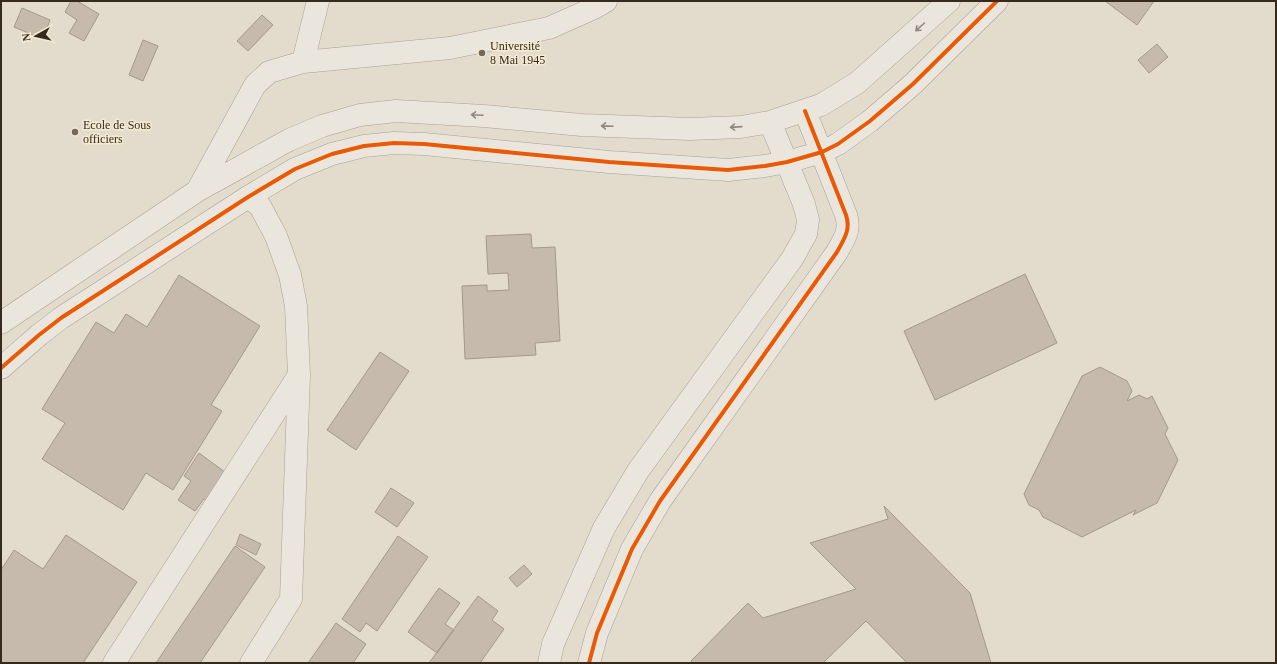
<svg xmlns="http://www.w3.org/2000/svg" width="1277" height="664" font-family="'Times New Roman',serif">
	<style>
		.building { fill: #c6baad; stroke: #a3988b }
		.lines { fill: none; stroke-linecap: round; stroke-linejoin: round }
		.minor-casing { stroke: #a8a195; stroke-width: 23 }
		.minor { stroke: #ebe6dd; stroke-width: 22 }
		.cycleway-casing { stroke: #f4ead2; stroke-width: 6 }
		.cycleway { stroke: #e8590c; stroke-width: 4 }
		.oneway { stroke: #90887e }
		.poi-dot { fill: #73685b; stroke: #f4ead2; stroke-width: 1.5 }
		.labels { text-anchor: middle; stroke-width: 3; stroke-linejoin: round; paint-order: stroke }
		.poi-label { font-size: 12px; fill: #362a1e; stroke: #f4ead2; text-anchor: start }
	</style>
	<rect width="100%" height="100%" fill="#e3dccc"/>
	<!-- building -->
	<path class="building" d="M71,1H77L99,14L84,41L69,33L77,20L65,12Z
		M1105,1H1154L1137,25Z
		M22,8L50,20L43,39L14,27Z
		M262,15L273,25L248,51L237,41Z
		M143,40L158,46L143,81L129,75Z
		M1157,44L1168,57L1149,73L1138,60Z
		M531,234L532,248L555,247L560,341L535,343L536,355L465,359L462,286L487,285V291L509,290L508,273L488,274L486,236Z
		M1025,274L1057,343L935,400L904,331Z
		M179,275L260,326L211,405L222,411L173,490L146,473L123,510L42,459L65,423L42,409L96,322L114,333L126,314L147,327Z
		M380,352L409,371L356,450L327,430Z
		M1100,367L1127,381L1132,391L1127,401L1139,395L1147,399L1152,396L1168,428L1165,434L1178,460L1157,503L1133,515L1136,510L1082,537L1043,517L1039,510L1029,505L1024,494L1082,376Z
		M199,453L233,478L213,505L204,499L195,511L178,500L191,481L184,476Z
		M391,488L414,503L397,527L375,512Z
		M884,506L970,593L991,663H907L866,621L823,663H693L691,661L748,603L763,618L856,589L810,543L888,519Z
		M240,534L261,544L256,555L236,545Z
		M66,535L137,582L83,663H1V570L14,550L43,569Z
		M398,536L428,557L377,631L366,623L360,632L342,619Z
		M235,546L265,567L200,663H156Z
		M524,565L532,574L517,587L509,578Z
		M439,588L460,603L445,624L454,630L437,653L408,632Z
		M478,596L498,611L492,620L504,629L480,663H429Z
		M336,623L366,644L353,663H308Z"/>
	<g class="lines">
		<!-- minor casing -->
		<g class="minor-casing">
			<path id="minor" d="M303,62L318,1
				M197,191L255,85L269,72L303,62L450,48L549,28L594,8L606,1
				M248,197L260,206L276,236L290,275L296,306L299,375L291,599L251,663
				M1,323L197,191L289,140L322,126L360,115L396,111L484,116L582,125L690,129L741,127L770,122L821,105L857,83L949,1
				M1,368L39,335L61,318L248,197L295,169L332,154L364,146L394,143L424,144L609,162L728,170L765,166L787,162L822,152L838,144L870,121L913,84L997,1
				M114,663L299,375
				M549,663L553,644L604,528L638,471L792,259L806,234L808,220L804,204L770,122
				M589,663L597,633L632,549L660,501L837,252C844,239 851,230 846,215L805,111"/>
		</g>
		<!-- minor -->
		<use href="#minor" class="minor"/>
		<!-- cycleway casing -->
		<g class="cycleway-casing">
			<path id="cycleway" d="M1,368L39,335L61,318L248,197L295,169L332,154L364,146L394,143L424,144L609,162L728,170L765,166L787,162L822,152L838,144L870,121L913,84L997,1
				M589,663L597,633L632,549L660,501L837,252C844,239 851,230 846,215L805,111"/>
		</g>
		<!-- cycleway -->
		<use href="#cycleway" class="cycleway"/>
	</g>
	<!-- one-way arrows -->
	<defs><path id="oneway-shaft" d="M-6 0H5M1.5-3L5.5 0L1.5 3" fill="none" stroke-width="1.6" stroke-linecap="round" stroke-linejoin="round"/></defs>
	<g class="oneway">
		<use href="#oneway-shaft" transform="translate(920 27) rotate(138)"/>
		<use href="#oneway-shaft" transform="translate(477 115) rotate(-177)"/>
		<use href="#oneway-shaft" transform="translate(607 126) rotate(-178)"/>
		<use href="#oneway-shaft" transform="translate(736 127) rotate(176)"/>
	</g>
	<!-- markers -->
	<g class="poi-dot">
		<circle cx="482" cy="53" r="4"/>
		<circle cx="75" cy="132" r="4"/>
	</g>
	<g class="labels">
		<!-- poi labels -->
		<g class="poi-label">
			<text x="490" y="50">Université<tspan x="490" dy="14">8 Mai 1945</tspan></text>
			<text x="83" y="129">Ecole de Sous<tspan x="83" dy="14">officiers</tspan></text>
		</g>
	</g>
	<!-- border -->
	<rect width="1277" height="664" fill="none" stroke="#362a1e" stroke-width="4"/>
	<!-- north arrow -->
	<g transform="translate(36 36) rotate(262)" stroke="#f4ead2" stroke-width="3" paint-order="stroke">
	<path d="M0-3L7 15L0 10L-7 15Z" fill="#362a1e"/>
	<text y="-6" font-size="11" font-weight="bold" text-anchor="middle" fill="#362a1e">N</text>
	</g>
</svg>
